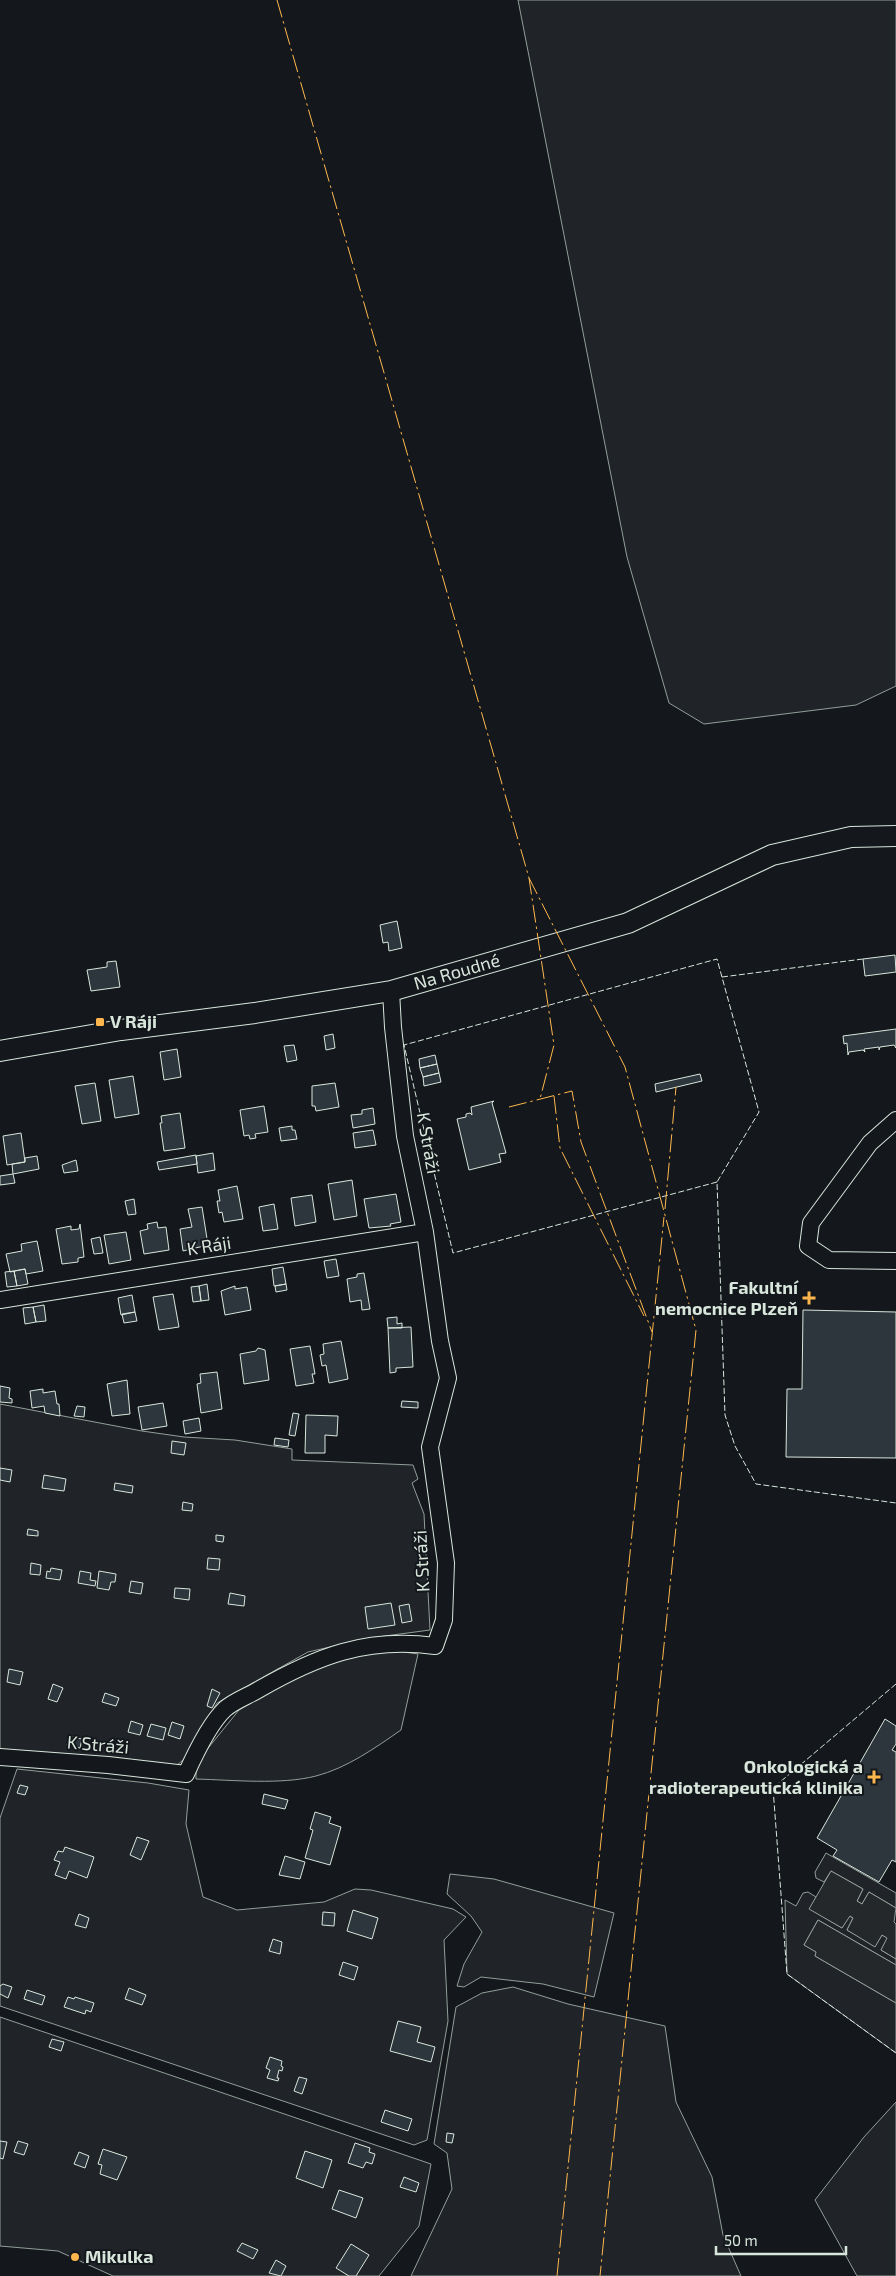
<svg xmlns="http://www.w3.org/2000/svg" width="896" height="2276" font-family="'Exo 2',sans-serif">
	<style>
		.green { fill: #202428; stroke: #939e99 }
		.parking { fill: #24282b; stroke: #939e99 }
		.building { fill: #2c363c; stroke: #d8e6dc }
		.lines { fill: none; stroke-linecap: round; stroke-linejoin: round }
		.minor-casing { stroke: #d8e6dc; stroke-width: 18 }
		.tertiary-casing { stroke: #d8e6dc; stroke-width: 22 }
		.minor { stroke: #14181c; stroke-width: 16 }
		.tertiary { stroke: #14181c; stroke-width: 20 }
		.fence { stroke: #d8e6dc; stroke-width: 1; stroke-dasharray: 6 2.5; stroke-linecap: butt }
		.power { stroke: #ffb74d; stroke-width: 1; stroke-dasharray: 18 4 2.5 4; stroke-linecap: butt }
		.poi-dot { fill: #ffb74d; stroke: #14181c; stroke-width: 2 }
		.labels { text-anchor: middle; stroke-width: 4; stroke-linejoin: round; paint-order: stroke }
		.street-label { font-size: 18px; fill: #d8e6dc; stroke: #14181c }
		.poi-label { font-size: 18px; font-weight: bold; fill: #d8e6dc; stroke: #14181c; text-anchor: start }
	</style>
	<rect width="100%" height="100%" fill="#14181c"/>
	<!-- green -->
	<path class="green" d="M518,0H896V686L856,705L704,724L669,703L627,557Z
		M0,1404L142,1431L184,1437L235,1440L292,1449V1460L413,1465L418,1479L412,1483L424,1514L430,1630L370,1638L308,1652L217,1703L184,1759L175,1767L0,1753Z
		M384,1649L418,1654L401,1730C375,1748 347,1768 316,1776C281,1785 233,1780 196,1779V1763L239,1710L313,1666Z
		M17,1769L148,1783L189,1790L186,1824L203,1897L237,1910L324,1902L355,1889L371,1890L453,1909L466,1917L444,1940L448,2021L427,2140L414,2145L0,2006V1818Z
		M826,1853L896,1893V1908L869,1892L862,1904L857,1901L863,1889L831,1871L824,1882L816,1878L815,1872Z
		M450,1874L494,1879L614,1913L594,1997L543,1984L481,1977L464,1987L457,1986L464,1964L482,1932L471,1916L447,1894Z
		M808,1892L816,1897L810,1909L842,1928L849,1916L853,1918L847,1930L875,1946L882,1935L888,1938L881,1950L896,1959V1965L818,1920L804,1945L817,1952L815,1956L896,2003V2053L787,1974L785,1900L796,1906L803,1893Z
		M513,1987L568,2004L665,2026L676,2102L712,2177L723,2235L741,2276H411L452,2189L447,2153L434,2144L456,2007L482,1993Z
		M0,2017L431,2164L419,2226L379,2276H113L58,2251L0,2246Z
		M896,2102V2276H857L815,2200L864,2137Z"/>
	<!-- parking -->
	<path class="parking" d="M831,1871L863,1889L857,1901L862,1904L869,1892L896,1908L894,1922L896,1924V1959L881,1950L887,1938L882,1935L875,1947L847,1930L853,1918L850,1916L842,1928L809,1909Z
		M818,1920L896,1965V2003L815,1956L816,1952L804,1945Z"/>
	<!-- building -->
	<path class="building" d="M397,921L402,948L389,951L388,942L383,943L380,925Z
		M895,955L896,972L865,976L863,959Z
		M116,961L120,987L91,991L87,970L107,967V962Z
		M896,1029V1048L894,1045L880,1047L879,1050V1047L864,1049L865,1052L863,1050L849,1052L848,1055L847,1043L844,1044L843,1036Z
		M333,1034L335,1048L326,1050L324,1036Z
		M294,1045L297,1060L287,1062L284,1046Z
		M177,1049L181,1077L164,1080L160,1052Z
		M435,1055L437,1064L420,1068L419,1059Z
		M437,1064L439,1073L423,1077L420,1068Z
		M439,1073L441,1082L424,1086L423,1077Z
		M700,1074L702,1081L656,1092L655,1084Z
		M133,1076L139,1114L115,1118L109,1080Z
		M95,1083L101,1121L82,1124L75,1086Z
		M335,1083L339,1107L316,1111L315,1106H312V1086Z
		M494,1101L492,1103L506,1153L499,1154L501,1162L469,1170L457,1119L466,1117V1114L470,1113L472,1115L471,1107Z
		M264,1106L268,1132L255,1134L256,1138L250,1139L249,1135L244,1136L240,1110Z
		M373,1108L375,1124L353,1128L351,1115L362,1114V1110Z
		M180,1113L185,1148L164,1151L160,1123H162L161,1116Z
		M292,1126V1130H295L297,1139L281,1141L279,1128Z
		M373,1130L376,1145L355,1148L353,1133Z
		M21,1133L25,1162L7,1165L3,1136Z
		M213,1153L215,1170L198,1173L196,1156Z
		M196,1155L197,1164L159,1170L157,1162Z
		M37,1156L39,1169L13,1174L12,1164L25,1162V1158Z
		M76,1160L78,1171L64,1173L62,1165Z
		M13,1174L15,1183L0,1185V1176Z
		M352,1180L357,1216L334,1220L328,1184Z
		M237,1186L243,1219L224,1222L222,1212L219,1213L217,1201H220L218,1190Z
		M396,1194L401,1222L390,1224L391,1226L369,1228L364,1199Z
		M312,1195L316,1222L295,1226L291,1198Z
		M134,1199L136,1214L128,1215L125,1201Z
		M274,1204L278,1229L263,1231L259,1207Z
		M202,1207L208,1245L183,1251L180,1229L192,1227L188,1209Z
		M157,1222L158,1228L166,1227L169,1250L144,1254L140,1231L148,1229L147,1224Z
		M80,1224L84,1257L78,1258V1262L62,1264L56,1229L71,1226V1230L79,1229Z
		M126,1232L131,1260L109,1264L104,1235Z
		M100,1237L103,1253L94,1254L91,1239Z
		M37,1241L43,1271L26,1274L25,1269L10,1272L6,1254L22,1251L21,1244Z
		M336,1259L339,1276L327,1278L324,1261Z
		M283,1267L286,1284L274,1286L272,1269Z
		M25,1269L28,1284L17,1286L14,1271Z
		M14,1271L17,1286L7,1287L5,1272Z
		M364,1273L370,1309L362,1310L361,1300L350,1302L347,1279L357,1277V1274Z
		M207,1284L209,1300L201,1301L199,1286Z
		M286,1284L287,1290L276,1292L275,1286Z
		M199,1286L201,1301L193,1302L191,1287Z
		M235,1286V1289L247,1287L251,1310L225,1315L221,1291Z
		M173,1294L179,1327L159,1330L153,1297Z
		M132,1295L135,1312L121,1315L118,1298Z
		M44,1305L46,1321L36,1322L33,1307Z
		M33,1307L36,1322L25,1324L23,1308Z
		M803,1310L896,1312V1458L786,1457L787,1389H802Z
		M135,1312L137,1321L124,1323L122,1314Z
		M397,1317V1324L402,1323V1328H388L387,1318Z
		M411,1327L413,1367L396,1368V1372L390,1373L388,1328Z
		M341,1341L348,1379L329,1383L326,1365L322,1366L320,1355L324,1354L323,1344Z
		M310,1346L315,1374H312L314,1383L296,1386L290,1349Z
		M258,1348L265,1350L269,1380L244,1384L240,1354L256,1351Z
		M217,1372L222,1409L201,1413L197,1384L201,1383L200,1374Z
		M127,1380L130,1414L112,1416L107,1384Z
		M0,1386L10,1388L9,1398L12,1399V1403L0,1402Z
		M43,1389V1393L55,1391L57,1404H59L60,1416L45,1413L44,1406L32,1408L30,1391Z
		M402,1401L418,1402V1408L401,1407Z
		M163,1403L167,1426L142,1430L138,1407Z
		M77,1406L85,1407L84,1417L74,1416Z
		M293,1413L299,1414L295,1436L289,1435Z
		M306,1415L338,1416L337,1436L325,1435V1453H305Z
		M199,1418L201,1431L185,1434L183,1421Z
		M275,1438L289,1440L288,1447L274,1445Z
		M172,1441L186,1443L184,1455L171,1453Z
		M0,1468L12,1470L10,1482L0,1480Z
		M44,1475L66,1479L64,1491L42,1488Z
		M115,1483L133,1486L132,1493L114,1490Z
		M183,1502L193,1504L192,1511L182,1510Z
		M28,1529L38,1531V1536L27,1535Z
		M216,1535L224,1536L223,1542L216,1541Z
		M208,1558L220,1559L219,1570L207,1569Z
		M31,1563L41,1565L40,1575L30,1574Z
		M51,1568L62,1570L60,1580L46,1578L47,1571L50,1572Z
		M80,1571L91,1573L90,1580L96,1581L95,1586L78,1583Z
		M99,1571L116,1574L115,1582H111L109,1590L97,1588Z
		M131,1581L143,1583L141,1594L129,1592Z
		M175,1588L190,1589L189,1600L174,1598Z
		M230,1593L245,1596L244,1606L228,1604Z
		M391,1603L395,1625L368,1629L365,1607Z
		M409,1604L412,1621L402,1623L399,1606Z
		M9,1669L23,1672L20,1685L7,1682Z
		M53,1684L63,1688L57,1702L48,1699Z
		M212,1689L220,1693L212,1708L207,1706Z
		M105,1693L119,1698L116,1706L102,1702Z
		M885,1719L896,1726V1744L892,1750L896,1752V1862L892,1860L879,1882L833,1856L837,1850L817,1838Z
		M131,1721L143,1725L140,1735L128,1732Z
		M172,1722L184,1726L180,1739L168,1735Z
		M151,1724L166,1728L163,1740L147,1736Z
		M72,1737L82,1739L80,1748L67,1745L68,1742L71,1743Z
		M20,1785L28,1787L25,1795L17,1793Z
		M264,1794L288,1800L285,1809L262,1804Z
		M315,1812L331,1817L329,1823L341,1827L330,1865L305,1858L313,1830L310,1829Z
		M137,1837L149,1841L141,1860L130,1855Z
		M65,1847L94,1857L87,1878L69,1871L66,1879L55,1875L60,1862L54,1860L58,1851L63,1852Z
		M285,1856L305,1862L300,1879L279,1875Z
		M353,1910L378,1918L372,1939L347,1931Z
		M323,1912L335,1913L334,1926L322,1925Z
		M79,1914L89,1918L86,1928L75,1925Z
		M273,1939L282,1942L280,1954L269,1951Z
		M343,1962L358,1967L354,1980L339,1975Z
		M3,1984L12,1987L8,1998L0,1994V1986Z
		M129,1988L146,1995L142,2005L125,1999Z
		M27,1990L45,1996L42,2005L24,1999Z
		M68,1997L74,1999L75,1997L94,2003L91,2012L86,2010L85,2014L64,2007Z
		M398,2021L421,2027L417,2042L435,2047L431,2062L390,2051Z
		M52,2039L64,2042L61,2051L49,2047Z
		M270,2057L282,2061L281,2066L283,2067L282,2071L279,2070L277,2078H279L278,2081L267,2078L270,2070L266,2068Z
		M299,2077L307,2079L302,2094L294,2091Z
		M385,2110L412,2119L408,2131L381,2122Z
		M447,2133L454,2134L452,2143L446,2142Z
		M0,2141L7,2142L3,2159L0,2158Z
		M18,2141L28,2144L24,2155L14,2152Z
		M355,2143L370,2148L369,2152L375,2154L372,2164L366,2162L363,2168L348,2163Z
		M103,2149L127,2157L117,2180L100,2174L102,2165L98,2164Z
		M305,2151L332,2160L323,2188L296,2178Z
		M79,2152L89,2156L85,2168L74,2164Z
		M404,2177L419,2183L416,2192L400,2187Z
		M339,2190L363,2198L356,2218L332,2209Z
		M242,2243L258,2250L253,2259L237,2251Z
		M351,2244L369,2255L356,2276H349L336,2268Z
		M276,2260L286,2266L281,2276L269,2273Z"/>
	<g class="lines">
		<!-- minor casing -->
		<g class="minor-casing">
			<path id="minor" d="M896,1120L870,1143L811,1223L808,1246L829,1260L896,1261
				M0,1300L425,1232
				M0,1757L108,1765L186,1774C195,1754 209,1724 225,1709C234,1701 248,1696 258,1690C317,1656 366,1637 435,1646L444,1620L446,1563L430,1447L448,1378L440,1341L425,1232L405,1136L393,1027L391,991"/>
		</g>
		<!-- tertiary casing -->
		<g class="tertiary-casing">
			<path id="tertiary" d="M0,1051L121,1030L255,1013L391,991L628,923L772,855L851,837L896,836"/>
		</g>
		<!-- minor -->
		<use href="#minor" class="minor"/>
		<!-- tertiary -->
		<use href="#tertiary" class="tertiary"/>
		<!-- fence -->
		<path class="fence" d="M722,977L863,959
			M717,1182L453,1253L404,1045L717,959L759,1112L717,1182L725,1415L735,1446L756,1484L896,1503
			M896,1684L773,1788L787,1974L896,2053"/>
		<!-- power -->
		<path class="power" d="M277,0L529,878L554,1045L540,1099
			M529,878L625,1067L696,1330L600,2276
			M554,1096L560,1148L644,1316
			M509,1107L572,1091L581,1142L652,1332
			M665,1209L676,1087
			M557,2276L664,1217"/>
	</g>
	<!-- markers -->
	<g class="poi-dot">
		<rect x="95" y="1017" width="10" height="10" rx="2.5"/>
		<path d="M806.5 1290.5h5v5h5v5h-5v5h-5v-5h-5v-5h5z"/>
		<path d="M871.5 1769.5h5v5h5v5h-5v5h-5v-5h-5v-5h5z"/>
		<circle cx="75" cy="2257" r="5"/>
	</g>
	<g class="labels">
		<!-- street labels -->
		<g class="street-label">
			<text transform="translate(457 972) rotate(-16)" y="6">Na Roudné</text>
			<text transform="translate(428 1143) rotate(80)" y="6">K Stráži</text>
			<text transform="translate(209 1246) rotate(-9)" y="6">K Ráji</text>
			<text transform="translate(422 1561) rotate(-93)" y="6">K Stráži</text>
			<text transform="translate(98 1745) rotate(5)" y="6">K Stráži</text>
		</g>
		<!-- poi labels -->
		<g class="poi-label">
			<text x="110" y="1028">V Ráji</text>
			<text x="798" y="1294" text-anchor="end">Fakultní<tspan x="798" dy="21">nemocnice Plzeň</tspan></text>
			<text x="863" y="1773" text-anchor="end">Onkologická a<tspan x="863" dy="21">radioterapeutická klinika</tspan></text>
			<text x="85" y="2263">Mikulka</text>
		</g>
	</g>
	<!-- scale -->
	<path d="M716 2246v8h130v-8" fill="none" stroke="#d8e6dc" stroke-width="2.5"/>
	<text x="724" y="2246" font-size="15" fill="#d8e6dc" stroke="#14181c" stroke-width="4" paint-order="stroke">50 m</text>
</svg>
